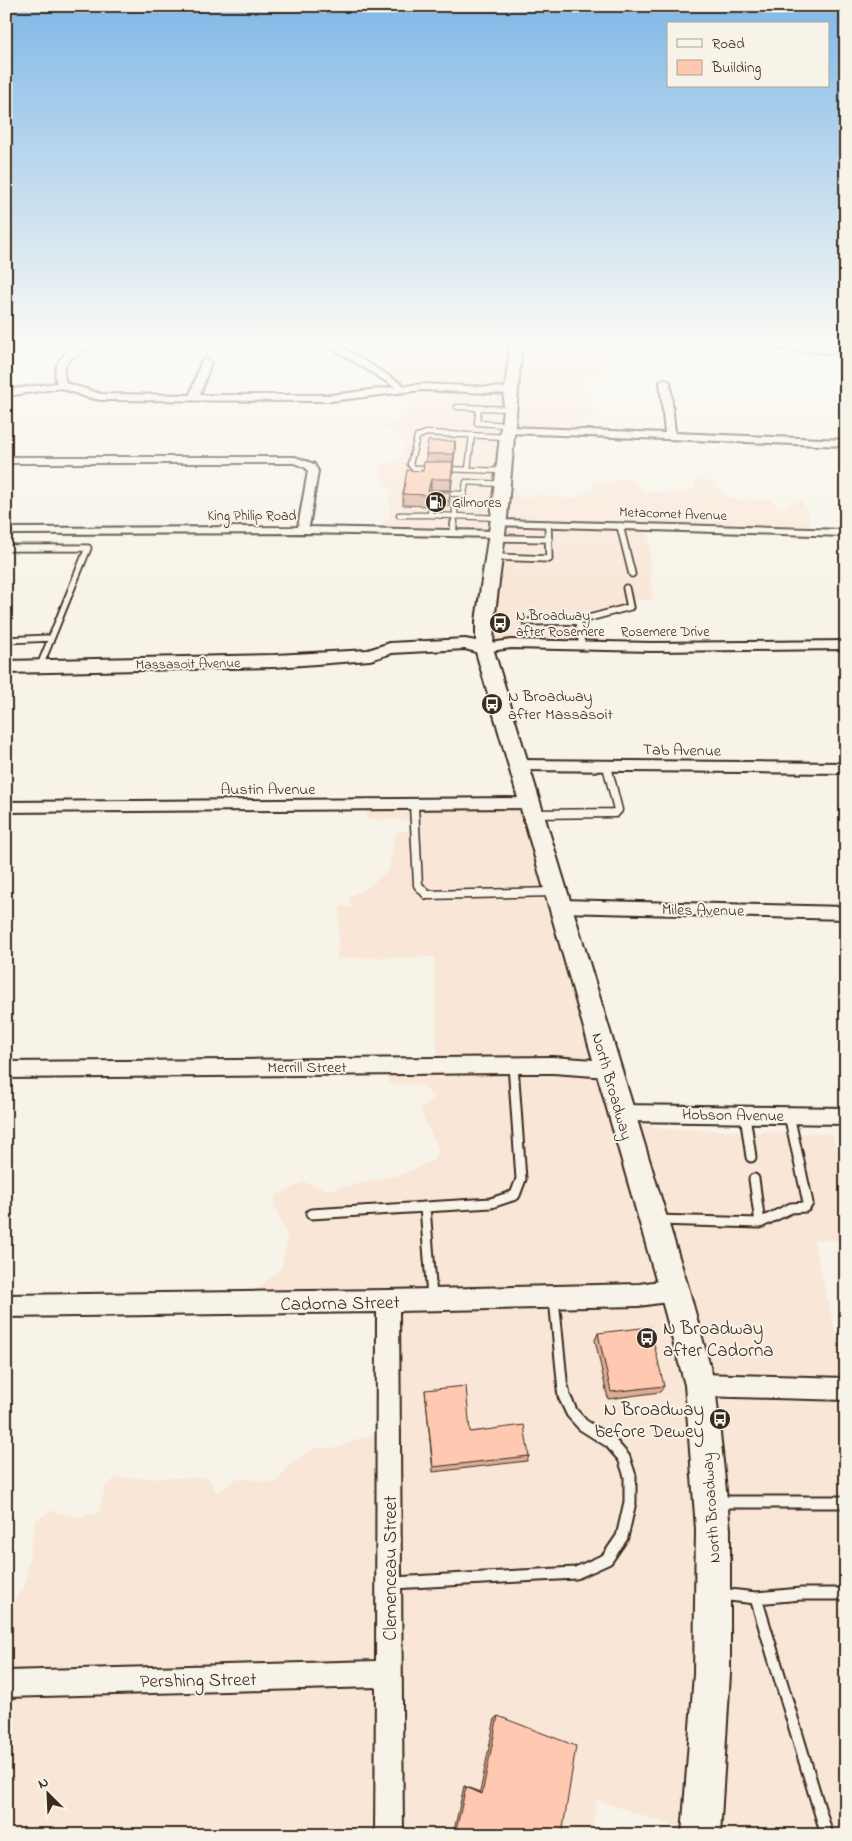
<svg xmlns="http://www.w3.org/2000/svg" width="852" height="1841" font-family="'Indie Flower',sans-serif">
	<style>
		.built { fill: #f9e6d7 }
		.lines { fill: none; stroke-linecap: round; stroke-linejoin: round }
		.lane-far4-casing { stroke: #3b2a1e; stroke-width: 7 }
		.lane-far3-casing { stroke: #3b2a1e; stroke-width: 9 }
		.lane-far2-casing { stroke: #3b2a1e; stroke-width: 11 }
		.lane-far1-casing { stroke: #3b2a1e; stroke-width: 13 }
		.lane-casing { stroke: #3b2a1e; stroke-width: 15 }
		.street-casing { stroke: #3b2a1e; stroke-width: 4 }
		.secondary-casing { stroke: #3b2a1e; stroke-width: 4 }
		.lane-far4 { stroke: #f7f3e8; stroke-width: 4.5 }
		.lane-far3 { stroke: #f7f3e8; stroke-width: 5.5 }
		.lane-far2 { stroke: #f7f3e8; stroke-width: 8 }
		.lane-far1 { stroke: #f7f3e8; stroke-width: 9 }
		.lane { stroke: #f7f3e8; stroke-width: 11 }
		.street { fill: #f7f3e8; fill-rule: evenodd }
		.secondary { fill: #f7f3e8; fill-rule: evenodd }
		.wall { fill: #daad97; stroke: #3b2a1e }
		.shaded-wall { fill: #b28d7b; stroke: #3b2a1e }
		.building { fill: #fec9b0; stroke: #3b2a1e }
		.labels { text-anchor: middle; stroke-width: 4; stroke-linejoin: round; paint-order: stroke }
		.far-poi-label { font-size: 14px; fill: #3b2a1e; stroke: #f7f3e8; text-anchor: start }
		.far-street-label { font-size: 14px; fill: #3b2a1e; stroke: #f7f3e8 }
		.poi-label { font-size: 16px; fill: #3b2a1e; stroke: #f7f3e8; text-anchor: start }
		.street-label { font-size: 16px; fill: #3b2a1e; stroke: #f7f3e8 }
		.near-street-label { font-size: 19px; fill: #3b2a1e; stroke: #f7f3e8 }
		.near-poi-label { font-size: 19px; fill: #3b2a1e; stroke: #f7f3e8; text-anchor: start }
	</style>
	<rect width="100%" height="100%" fill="#f7f3e8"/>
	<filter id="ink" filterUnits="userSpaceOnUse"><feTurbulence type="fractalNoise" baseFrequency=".02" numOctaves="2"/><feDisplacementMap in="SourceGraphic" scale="10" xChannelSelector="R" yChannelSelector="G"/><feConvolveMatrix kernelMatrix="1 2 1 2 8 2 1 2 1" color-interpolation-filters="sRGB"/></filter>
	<g filter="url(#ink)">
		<!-- built -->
		<path class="built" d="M407,344H584L586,349L601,350V354L608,360L607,372L604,374L589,375L579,381L584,390L583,394L592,401L586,402L593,409L590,424L573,426L579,430L605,437L509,434L504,485L513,484L517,493L523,500L528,496L536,495L560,497L567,500L580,496L581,493L593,490L592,483L630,479L645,491L668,493L685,492L695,487V480L702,479L715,483L717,488L730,499L748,501L763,499L772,501L780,510L789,506L792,502L802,500L810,519L809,524L801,531L649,529L652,600L627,599L626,607L600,614L591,622L589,628L597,637L614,641L612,649L489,648L500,535L397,534L382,524L388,520L390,516L389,497L392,491L382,478L379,466L398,460L404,456L402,450L407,445L397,434L381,426L407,417L411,404L409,398L387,396L397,387L374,373L383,364L398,366L416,361L419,356L416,349Z
			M527,808L627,1121L663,1129L832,1134L846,1185V1240H813L846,1376V1835H700L597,1800L591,1835H6V1612L24,1589L35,1521L50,1511L80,1517L98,1513L106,1486L116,1478H208L218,1493L237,1478L277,1483L288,1465L315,1448H336L374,1433L390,1444L393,1309L261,1310L255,1290L281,1269L286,1247L287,1236L274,1204L276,1196L304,1182L329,1190L401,1175L432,1161L439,1150L420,1110L434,1097L421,1085L393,1084L388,1082L389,1070L438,1068L434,957L337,958L340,907H352L349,897L369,887L379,877L389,870L396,832L416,829L406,820L366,819L365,817L369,810Z"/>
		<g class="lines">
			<!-- lane-far4 casing -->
			<g class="lane-far4-casing">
				<path id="lane-far4" d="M457,407L510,409
					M479,408L477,423L509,425
					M432,468H413L410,464L417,437L426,433L508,437
					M444,469L504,471
					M468,469L472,436
					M455,508V516L430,515L433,493L464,494L466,482L503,484
					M399,515H430
					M454,523L455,516L499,518"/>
			</g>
			<!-- lane-far3 casing -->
			<g class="lane-far3-casing">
				<path id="lane-far3" d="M620,526L632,574
					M453,533L454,522
					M497,538L549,539
					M6,548H88L40,666
					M494,557L549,559L548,524
					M526,622L578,621
					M6,640L50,638
					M582,645L578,621L630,607L626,588"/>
			</g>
			<!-- lane-far2 casing -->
			<g class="lane-far2-casing">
				<path id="lane-far2" d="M414,805L418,885L427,895L554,892
					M535,814L615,813L618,810L607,766"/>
			</g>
			<!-- lane-far1 casing -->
			<g class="lane-far1-casing">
				<path id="lane-far1" d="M745,1115L751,1157
					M754,1179L760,1223
					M425,1207L432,1297
					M311,1214L491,1203L515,1195L521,1179L513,1065
					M657,1220L760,1223L791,1208L805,1207L808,1203L789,1115
					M554,1299L563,1390"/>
			</g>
			<!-- lane casing -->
			<g class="lane-casing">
				<path id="lane" d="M719,1502H846
					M393,1583L576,1573L607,1559L622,1537L630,1502V1476L624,1458L610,1442L583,1425L572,1413L564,1396L563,1389
					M720,1594L756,1598L827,1835
					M756,1598L801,1594H846"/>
			</g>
			<!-- street casing -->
			<g class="street-casing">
				<path id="street" d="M81,344H93C79,356 57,358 66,383L101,394L190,395L201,362L206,359L211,362L200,395H331L395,387L326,344H337L405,386L422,384L511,388L516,391L511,394L422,390L331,401L101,400L86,397L61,388L6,396V390L57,383C50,363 66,352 81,344Z
					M665,379L670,382L675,433L846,440V446L509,433L504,430L509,427L665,433L660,382Z
					M6,457H295L314,464L318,471L309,527L497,531L503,534L497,537L303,533L6,534V528L298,527L308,471L306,468L294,463H6Z
					M498,520L846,530V536L494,525L492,523Z
					M511,640L653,643L846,641V649L653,651L511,648L484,652L478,648L484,644Z
					M519,760L846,763V773L519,770L514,768L512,765L514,762Z
					M530,798L535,799L537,803L535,807L530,808L6,812V802Z
					M560,900L846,907V919L560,912L554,910L552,906L554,902Z
					M553,1057L608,1061L614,1063L617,1069L614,1075L608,1077L553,1073H513L6,1078V1062Z
					M621,1105L846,1108V1124L621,1121L614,1119L612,1113L614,1107Z
					M674,1279L681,1283L685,1290L681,1297L674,1301L639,1306L399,1311L403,1835H375L376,1687L6,1697V1671L376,1661L377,1312L6,1317V1295L388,1290L639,1284Z
					M700,1374L846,1378V1400L700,1396L692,1393L689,1385L692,1377Z"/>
			</g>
			<!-- secondary casing -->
			<g class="secondary-casing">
				<path id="secondary" d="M510,344H522L507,518L494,621L493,648L689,1290L715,1385L730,1529V1674L720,1835H682L694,1674L696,1529L685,1385L659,1290L476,652L465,649L392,653L370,660L275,667L6,673V661L275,655L368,650L390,643L465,639L476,641V621L491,518Z
					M751,344L846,346V354L757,348Z"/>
			</g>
			<!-- lane-far4 -->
			<use href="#lane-far4" class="lane-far4"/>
			<!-- lane-far3 -->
			<use href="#lane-far3" class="lane-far3"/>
			<!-- lane-far2 -->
			<use href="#lane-far2" class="lane-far2"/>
			<!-- lane-far1 -->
			<use href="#lane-far1" class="lane-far1"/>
			<!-- lane -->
			<use href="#lane" class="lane"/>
			<!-- street -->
			<use href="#street" class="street"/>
			<!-- secondary -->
			<use href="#secondary" class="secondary"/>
		</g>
		<!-- wall -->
		<path class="wall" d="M455,441V452L453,465L451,490H431L427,506L403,505V494L423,471L426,462V454Z
			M450,498L449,507L435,506V501Z
			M598,1333L664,1386L660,1392L608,1399L595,1340Z
			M425,1390L470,1432L529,1456L527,1461L433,1472Z
			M498,1716L562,1835H453L464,1786L480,1792L495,1718Z"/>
		<!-- shaded-wall -->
		<path class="shaded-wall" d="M455,441V452L453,465L454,454Z
			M453,462V473L451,490V479Z
			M431,479V490L427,506V495Z
			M464,1786L480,1792L482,1794L466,1787Z"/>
		<!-- building -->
		<path class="building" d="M428,441H455L454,454H426Z
			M424,462H453L451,479H431L427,495L403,494L407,470L423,471Z
			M437,492H450L449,501H435Z
			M650,1327L664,1386L611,1392L598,1333Z
			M466,1386L470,1432L524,1425L529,1456L433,1467L425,1390Z
			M498,1716L576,1746L562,1835H455L466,1787L482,1794Z"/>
	</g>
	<!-- sky -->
	<linearGradient id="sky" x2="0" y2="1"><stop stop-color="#81b8e7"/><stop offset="0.57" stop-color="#fbfaf5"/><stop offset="1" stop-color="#fbfaf5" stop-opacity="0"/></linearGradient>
	<rect width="852" height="602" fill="url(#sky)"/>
	<!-- icons -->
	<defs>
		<g id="fuel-disc" transform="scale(1.125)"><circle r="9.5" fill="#3b2a1e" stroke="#f7f3e8"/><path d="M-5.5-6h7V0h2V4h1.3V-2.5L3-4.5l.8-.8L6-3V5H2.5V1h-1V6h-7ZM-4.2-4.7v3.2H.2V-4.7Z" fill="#fff"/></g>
		<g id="bus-disc" transform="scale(1.125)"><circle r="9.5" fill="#3b2a1e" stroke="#f7f3e8"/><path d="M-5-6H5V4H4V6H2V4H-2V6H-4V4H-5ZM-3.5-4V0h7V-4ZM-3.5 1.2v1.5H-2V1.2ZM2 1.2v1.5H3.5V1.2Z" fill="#fff"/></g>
	</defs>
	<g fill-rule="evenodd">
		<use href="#fuel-disc" x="436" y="502"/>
		<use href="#bus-disc" x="500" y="623"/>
		<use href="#bus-disc" x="492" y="704"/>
		<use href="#bus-disc" x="647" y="1338"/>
		<use href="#bus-disc" x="720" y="1419"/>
	</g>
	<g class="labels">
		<!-- far-poi labels -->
		<g class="far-poi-label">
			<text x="452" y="507">Gilmores</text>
			<text x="516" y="620">N Broadway<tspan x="516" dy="16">after Rosemere</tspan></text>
		</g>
		<!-- far-street labels -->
		<g class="far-street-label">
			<text transform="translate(673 513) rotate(2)" y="5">Metacomet Avenue</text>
			<text x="252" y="520">King Philip Road</text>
			<text x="665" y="636">Rosemere Drive</text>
			<text transform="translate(188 663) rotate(-1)" y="5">Massasoit Avenue</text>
		</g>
		<!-- poi labels -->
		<g class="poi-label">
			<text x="508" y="701">N Broadway<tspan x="508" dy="18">after Massasoit</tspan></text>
		</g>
		<!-- street labels -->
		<g class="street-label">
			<text transform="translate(682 749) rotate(1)" y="6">Tab Avenue</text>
			<text x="268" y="794">Austin Avenue</text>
			<text transform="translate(703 909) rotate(1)" y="6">Miles Avenue</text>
			<text x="307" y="1072">Merrill Street</text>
			<text transform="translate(613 1086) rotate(74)" y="6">North Broadway</text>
			<text transform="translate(733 1114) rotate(1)" y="6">Hobson Avenue</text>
			<text transform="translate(710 1508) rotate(-94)" y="6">North Broadway</text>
		</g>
		<!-- near-street labels -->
		<g class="near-street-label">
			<text transform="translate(340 1302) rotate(-1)" y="7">Cadorna Street</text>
			<text transform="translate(389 1568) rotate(-90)" y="7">Clemenceau Street</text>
			<text transform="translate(198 1679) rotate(-1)" y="7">Pershing Street</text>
		</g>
		<!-- near-poi labels -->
		<g class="near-poi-label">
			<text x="663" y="1334">N Broadway<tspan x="663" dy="22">after Cadorna</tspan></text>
			<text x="704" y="1415" text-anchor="end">N Broadway<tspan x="704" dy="22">before Dewey</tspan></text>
		</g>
	</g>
	<!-- margin -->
	<rect width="852" height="1841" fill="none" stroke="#f7f3e8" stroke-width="25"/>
	<rect x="12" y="12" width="827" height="1816" fill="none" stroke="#3b2a1e" stroke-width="2" filter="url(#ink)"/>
	<!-- legend -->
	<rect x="667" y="22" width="162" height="65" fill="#f7f3e8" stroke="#aca397"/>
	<rect x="677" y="39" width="25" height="8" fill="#f7f3e8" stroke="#aca397"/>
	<text x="712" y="48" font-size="15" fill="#3b2a1e">Road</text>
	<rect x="677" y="60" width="25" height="15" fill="#fec9b0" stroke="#aca397"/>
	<text x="712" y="72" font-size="15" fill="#3b2a1e">Building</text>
	<!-- north arrow -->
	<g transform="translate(48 1794) rotate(336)" stroke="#f7f3e8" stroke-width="4" paint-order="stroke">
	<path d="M0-4L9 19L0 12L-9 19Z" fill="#3b2a1e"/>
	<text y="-8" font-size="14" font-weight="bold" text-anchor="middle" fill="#3b2a1e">N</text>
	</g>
</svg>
